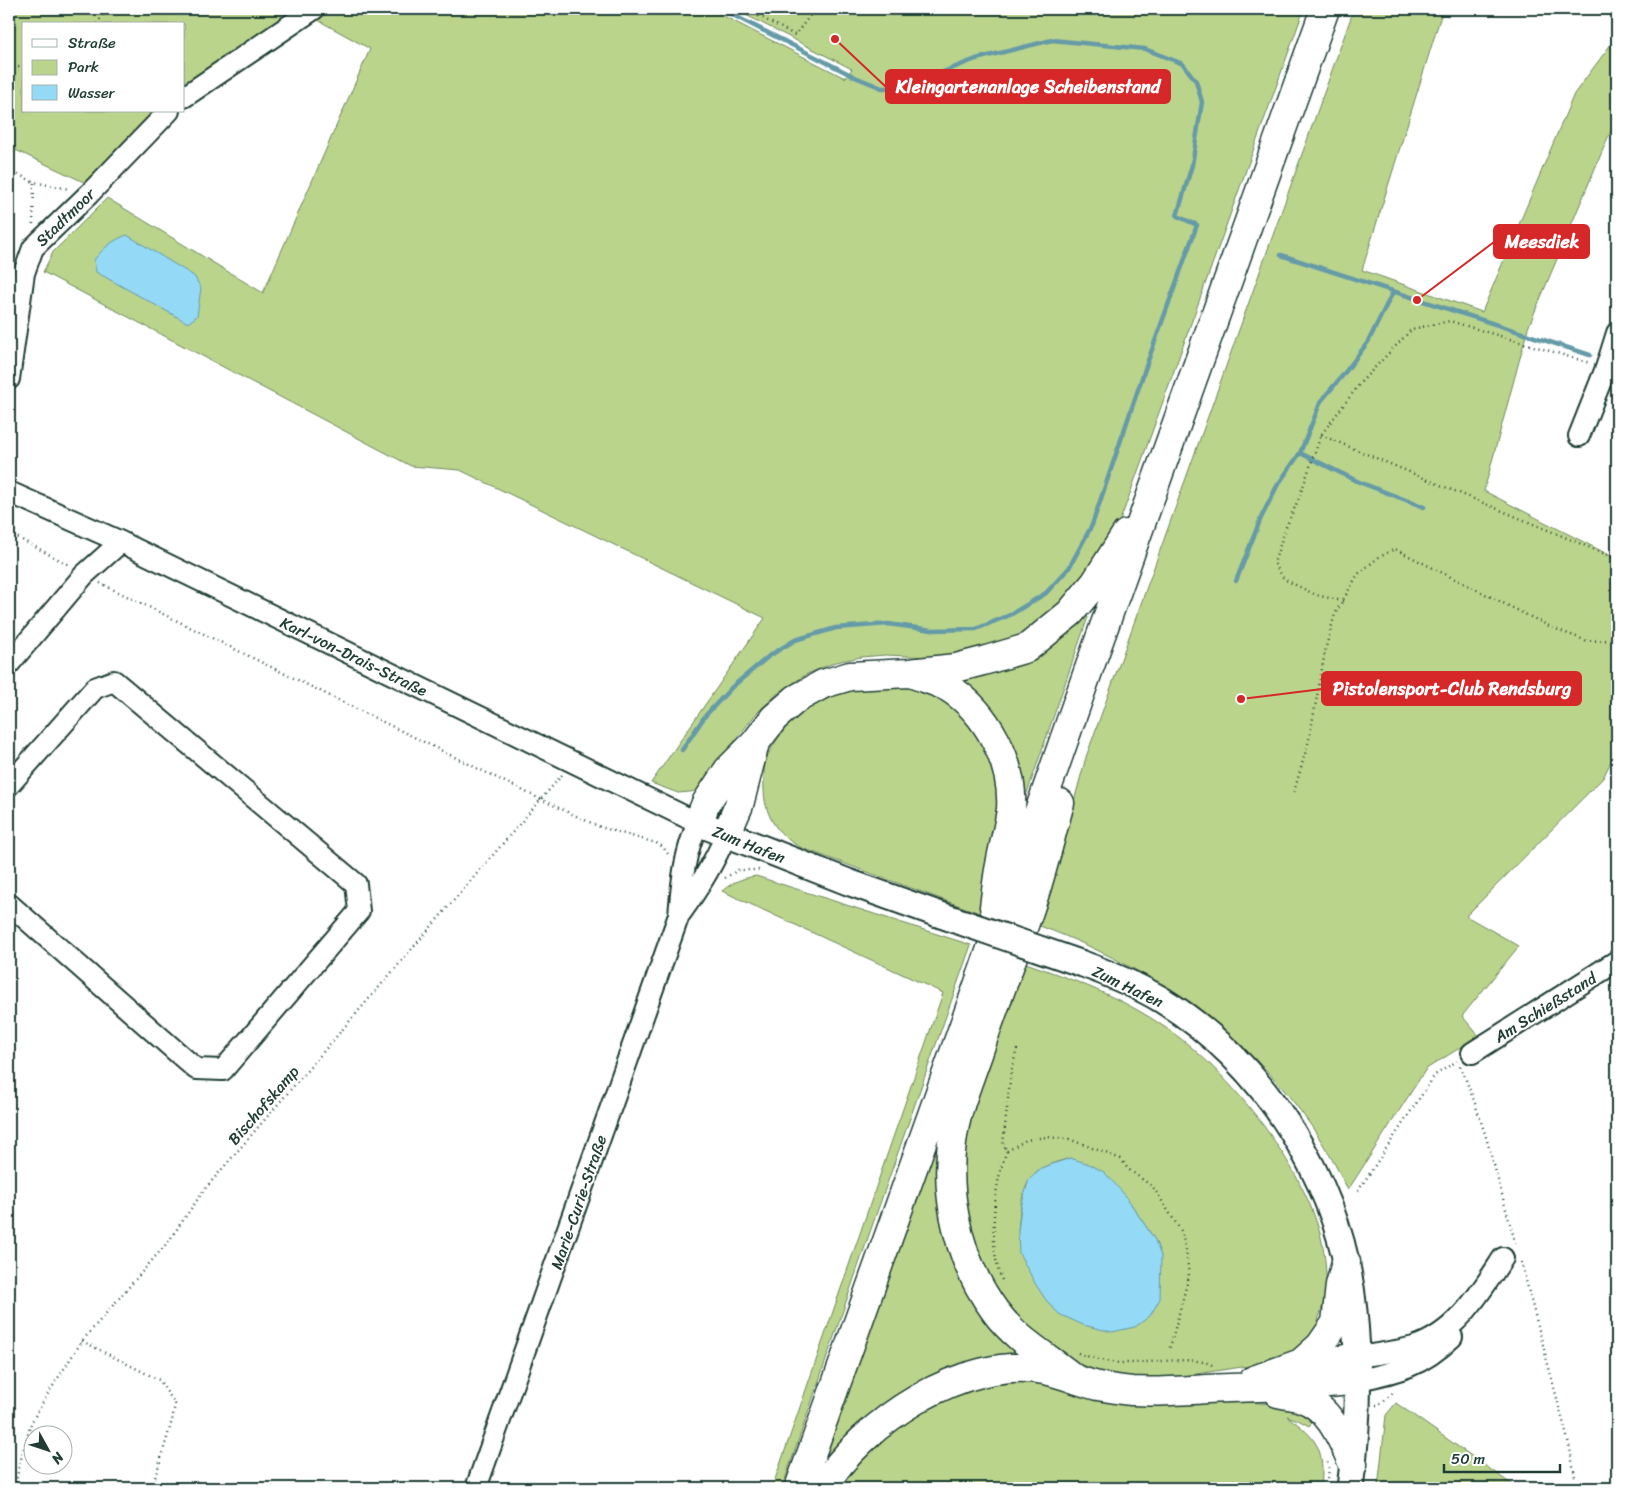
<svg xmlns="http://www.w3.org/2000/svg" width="1626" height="1497" font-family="Sriracha,sans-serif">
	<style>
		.green { fill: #bbd48b; stroke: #6d8860; fill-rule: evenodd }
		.water { fill: #94d9f6; stroke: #659ba8 }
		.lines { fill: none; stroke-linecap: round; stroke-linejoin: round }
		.stream { stroke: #659ba8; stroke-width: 4.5 }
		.minor-casing { stroke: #1f3d34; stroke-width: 24 }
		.major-casing { stroke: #1f3d34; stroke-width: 29 }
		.highway-casing { stroke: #1f3d34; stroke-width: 31 }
		.path { stroke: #1f3d34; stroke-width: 2.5; stroke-dasharray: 1 4; stroke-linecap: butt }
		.minor { stroke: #fff; stroke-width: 20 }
		.major { stroke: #fff; stroke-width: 25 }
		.highway { stroke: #fff; stroke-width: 28 }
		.major-bridge-casing { stroke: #1f3d34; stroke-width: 29; stroke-linecap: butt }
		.major-bridge { stroke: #fff; stroke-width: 25 }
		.labels { text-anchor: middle; stroke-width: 4; stroke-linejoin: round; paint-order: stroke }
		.street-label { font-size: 16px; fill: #1f3d34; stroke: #fff }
		.leader { fill: none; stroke: #d62828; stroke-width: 2 }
		.callout-dot { fill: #d62828; stroke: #fff; stroke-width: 2 }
		.callout { fill: #d62828; stroke: #d62828; stroke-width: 2 }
		.callout-label { font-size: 18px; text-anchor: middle; font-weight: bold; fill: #fff }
	</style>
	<rect width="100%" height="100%" fill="#fff"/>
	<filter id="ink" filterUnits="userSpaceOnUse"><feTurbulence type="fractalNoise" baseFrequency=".02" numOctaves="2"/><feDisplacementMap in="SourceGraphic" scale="10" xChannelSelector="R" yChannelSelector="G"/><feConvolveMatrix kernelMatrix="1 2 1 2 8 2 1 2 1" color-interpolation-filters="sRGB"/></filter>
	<g filter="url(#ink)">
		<!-- green -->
		<path class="green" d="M9,9H301L184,85V24H24V111H155L88,184L9,147Z
			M327,9H710L845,78L852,69L734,9H1304L1124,510L1111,543L1084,586L1026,636L955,658L885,655L861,657L836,662L807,674L777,694L756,714L734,742L709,780L700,790L690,792L678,793L651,783L765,618L460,470L411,466L43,272L53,252L107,198L263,293L370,49L316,19Z
			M1354,9H1443L1362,270L1482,312L1574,94L1617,36V116L1528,328L1484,491L1617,559V749L1603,778L1466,916L1519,946L1462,1016L1479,1036L1426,1069L1348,1190C1286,1059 1173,976 1040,926L1086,757Z
			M1086,616L1088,617L1026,796H1022L946,677L1044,650L1071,630Z
			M879,687H905L922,691L946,701L976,727L1000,775L994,866L982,914L802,848C774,834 762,811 764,779C764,773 764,766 766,760C771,746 783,730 794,719C818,698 849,690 879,687Z
			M756,876L971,945L870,1232L782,1488H772L943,993L722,891C733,882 742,878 756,876Z
			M1026,963C1074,980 1121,997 1163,1026C1227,1067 1314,1176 1324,1253C1326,1264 1327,1287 1325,1298C1322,1309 1318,1320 1315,1331L1320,1336L1281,1361L1183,1376L1151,1379L1108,1376L1080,1367L1011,1320L970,1239L962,1184L968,1122ZM1070,1158L1125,1195L1155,1240L1161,1256L1018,1231C1020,1210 1021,1182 1040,1169C1048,1164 1060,1161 1070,1158Z
			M957,1088L944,1181L1028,1360L994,1363L814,1479Z
			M1021,1382L1283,1405L1315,1419L1309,1426L1298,1420L1287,1416C1318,1439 1325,1449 1321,1488H839C873,1444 915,1409 969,1391C986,1385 1004,1384 1021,1382Z
			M1396,1403L1517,1488H1378L1386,1415Z"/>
		<!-- water -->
		<path class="water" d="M127,235L194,276L201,288L197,316L188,323L96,272L94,260C103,248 113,240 127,235Z
			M1070,1158L1086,1163L1104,1172L1125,1195L1155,1240L1161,1256L1160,1299L1150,1316L1135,1327L1112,1332L1083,1325L1059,1314L1046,1300L1036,1285L1019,1253L1018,1231L1021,1207L1029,1179L1041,1168Z"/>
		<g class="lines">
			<!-- stream -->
			<path class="stream" d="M1281,255L1590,355
				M1393,292L1368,342L1343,375L1321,401L1300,453L1359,482L1424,507
				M1236,581L1261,518L1277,486L1300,453
				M682,750L705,716L732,687L769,656L795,640L836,628L888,624L932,630L976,629L1010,615L1046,593L1069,568L1092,525L1145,369L1197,225L1177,216L1192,165L1202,102L1196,81L1183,64L1145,49L1052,40L976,59L935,75L912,87L882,88L855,77L721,9"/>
			<!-- minor casing -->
			<g class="minor-casing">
				<path id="minor" d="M184,97L314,9
					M9,379L24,273L33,248L89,194L169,111
					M1579,436L1606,368L1617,333
					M9,492L121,542L698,823C684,854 682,882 679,915L476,1488
					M9,664L84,575L121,542
					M9,785L95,688L114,681L356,884L359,911L223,1070L196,1069L9,904
					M680,914C698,889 714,863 726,835
					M1472,1053L1617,961
					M1357,1357C1376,1354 1396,1352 1414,1347C1457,1333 1480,1293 1503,1258
					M1358,1380C1398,1372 1422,1366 1452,1337"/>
			</g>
			<!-- major casing -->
			<g class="major-casing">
				<path id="major" d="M698,823L848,882L938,914
					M1083,964C1110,974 1137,985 1162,1000C1268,1066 1342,1186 1354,1311C1360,1370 1358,1430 1350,1488"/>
			</g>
			<!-- highway casing -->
			<g class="highway-casing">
				<path id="highway" d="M913,674C924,678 938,682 949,688C987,712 1014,763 1011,809C1009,827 1003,846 1000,865C997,879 996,893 994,907
					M1060,803C1050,838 1042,874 1030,908C1014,955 996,1001 980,1048C973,1069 964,1091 958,1112C940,1179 954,1255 995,1311C1016,1340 1048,1357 1075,1379
					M698,823L706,803L728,770L755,743L774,718L796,699L823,684L850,676L909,673L956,668L983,661L1027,648L1070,613L1095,583L1126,534
					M726,835L739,805L755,743
					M1301,1363L1320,1346L1336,1323L1340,1285L1346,1262
					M1254,1380L1301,1363L1340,1360L1357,1357
					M1278,1393C1285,1395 1294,1395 1301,1398C1330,1407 1342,1440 1353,1464
					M799,1488L985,966L1085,680L1325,9
					M822,1488C863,1422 963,1355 1044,1370C1062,1373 1080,1382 1098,1386C1109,1388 1121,1390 1132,1391C1164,1393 1197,1389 1230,1388C1273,1387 1315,1385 1358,1380"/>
			</g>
			<!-- path -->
			<path class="path" d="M745,9L795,35L815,9
				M97,24L107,9
				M9,63L24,69
				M9,170L34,182L69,189
				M33,224L34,182
				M1321,435L1617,559
				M9,533L69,565
				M100,583L542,800L600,827L656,843L663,847L668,854
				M1343,601L1316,595L1284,579L1274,563L1286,527L1299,498L1321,435L1361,382L1412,329L1450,321L1590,363
				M1294,792L1309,740L1326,647L1335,614L1358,574L1379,557L1395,549L1553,628L1587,641L1610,640L1617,636
				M725,878L738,870H759
				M1460,1066C1486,1124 1498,1184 1516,1245
				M1007,1151L1026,1140L1046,1137L1069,1139L1121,1159L1128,1169L1153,1187L1181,1231L1186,1250L1189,1276L1169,1351
				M1358,1191L1435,1075L1457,1061
				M1521,1262L1569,1444L1577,1488
				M1002,1280C988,1249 993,1183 1007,1151L1003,1144L1011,1072L1017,1049
				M82,1341L159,1380L175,1404L172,1421L152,1488
				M1078,1353C1092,1358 1109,1363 1124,1363C1144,1364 1200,1354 1215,1367
				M1376,1405H1379L1395,1391
				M15,1488L19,1466L31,1423L49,1392L82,1341L168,1242L204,1190L562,775
				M1327,1488L1329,1467L1327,1462"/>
			<!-- minor -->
			<use href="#minor" class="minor"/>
			<!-- major -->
			<use href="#major" class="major"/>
			<!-- highway -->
			<use href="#highway" class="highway"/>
			<!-- major-bridge casing -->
			<g class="major-bridge-casing">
				<path id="major-bridge" d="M938,914L1083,964"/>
			</g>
			<!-- major-bridge -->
			<use href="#major-bridge" class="major-bridge"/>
		</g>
	</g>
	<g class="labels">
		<!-- street labels -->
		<g class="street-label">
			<text transform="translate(65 217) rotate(-44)" y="6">Stadtmoor</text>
			<text transform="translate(354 656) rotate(26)" y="6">Karl-von-Drais-Straße</text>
			<text transform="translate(749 844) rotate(22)" y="6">Zum Hafen</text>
			<text transform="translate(1128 986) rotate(26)" y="6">Zum Hafen</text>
			<text transform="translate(1545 1007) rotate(-32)" y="6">Am Schießstand</text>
			<text transform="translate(263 1105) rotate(-49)" y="6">Bischofskamp</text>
			<text transform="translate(578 1202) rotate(-71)" y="6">Marie-Curie-Straße</text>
		</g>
	</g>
	<!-- callouts -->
	<path class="leader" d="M835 39L886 87M1417 300L1494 242M1241 699L1322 689"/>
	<g class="callout-dot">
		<circle cx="835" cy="39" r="5"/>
		<circle cx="1417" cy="300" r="5"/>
		<circle cx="1241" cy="699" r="5"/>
	</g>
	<g class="callout">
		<rect x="886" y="70" width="284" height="33" rx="5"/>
		<rect x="1494" y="225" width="95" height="33" rx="5"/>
		<rect x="1322" y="672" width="259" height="33" rx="5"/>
	</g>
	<g class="callout-label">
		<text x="1028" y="93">Kleingartenanlage Scheibenstand</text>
		<text x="1542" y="248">Meesdiek</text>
		<text x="1452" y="695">Pistolensport-Club Rendsburg</text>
	</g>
	<!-- margin -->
	<rect width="1626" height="1497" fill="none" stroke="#fff" stroke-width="30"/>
	<rect x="15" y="15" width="1596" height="1467" fill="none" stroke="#1f3d34" stroke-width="2" filter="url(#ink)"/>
	<!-- legend -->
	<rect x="22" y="22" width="162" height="90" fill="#ffffff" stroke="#a5b1ae"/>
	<rect x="32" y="39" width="25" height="8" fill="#ffffff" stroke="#a5b1ae"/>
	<text x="68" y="48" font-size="15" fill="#1f3d34">Straße</text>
	<rect x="32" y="60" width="25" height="15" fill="#bbd48b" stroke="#a5b1ae"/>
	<text x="68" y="72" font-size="15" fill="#1f3d34">Park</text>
	<rect x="32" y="85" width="25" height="15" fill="#94d9f6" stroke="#a5b1ae"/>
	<text x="68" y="98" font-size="15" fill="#1f3d34">Wasser</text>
	<!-- north arrow -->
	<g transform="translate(48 1450) rotate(130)"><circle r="24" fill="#ffffff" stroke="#a5b1ae"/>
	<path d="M0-4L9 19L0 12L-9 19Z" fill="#1f3d34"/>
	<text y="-8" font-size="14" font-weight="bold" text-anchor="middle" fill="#1f3d34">N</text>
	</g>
	<!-- scale -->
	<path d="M1444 1464v8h116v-8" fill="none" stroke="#1f3d34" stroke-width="2.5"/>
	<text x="1451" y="1464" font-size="15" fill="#1f3d34" stroke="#ffffff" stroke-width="4" paint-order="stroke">50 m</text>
</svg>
